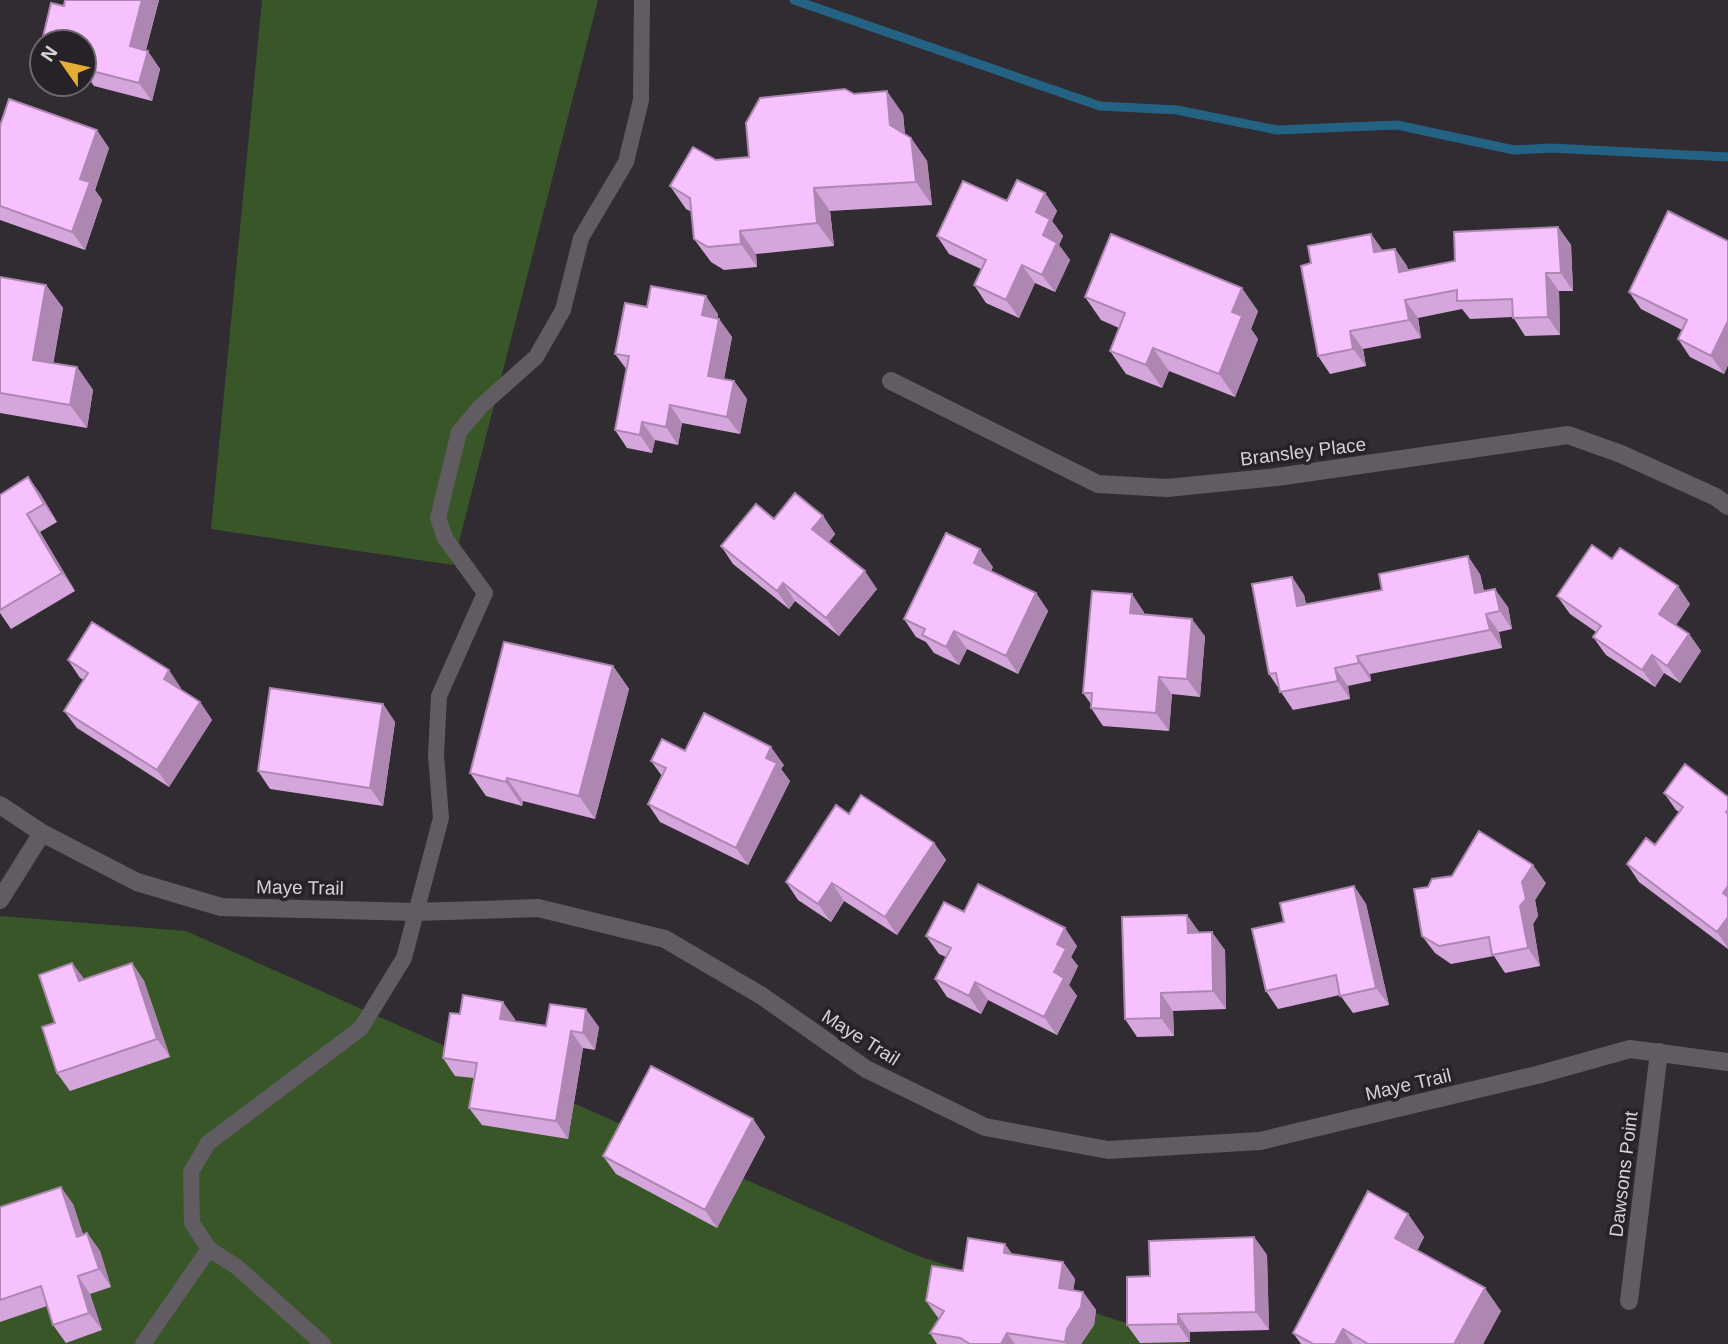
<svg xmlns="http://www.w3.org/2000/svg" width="1728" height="1344" font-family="Arial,sans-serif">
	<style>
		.green { fill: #395629 }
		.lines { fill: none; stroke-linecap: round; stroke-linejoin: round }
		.stream { stroke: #236282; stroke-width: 9 }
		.lane { stroke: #615c62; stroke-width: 16 }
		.street { stroke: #615c62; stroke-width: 18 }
		.wall { fill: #d4a6db }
		.shaded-wall { fill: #ad87b2 }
		.building { fill: #f7c1ff; stroke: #ad87b2; stroke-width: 2 }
		.labels { text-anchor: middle; stroke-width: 7; stroke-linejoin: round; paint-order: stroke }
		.street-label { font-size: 19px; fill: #d5d2d5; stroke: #262227 }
	</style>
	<rect width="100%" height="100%" fill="#302c31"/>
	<!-- green -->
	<path class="green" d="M262,0H598L453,565L211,529Z
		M0,916L186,931L918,1256L1191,1344H0Z"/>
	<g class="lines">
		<!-- stream -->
		<path class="stream" d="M794,0L1100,106L1177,110L1277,130L1397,125L1514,150L1551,148L1728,157"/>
		<!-- lane -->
		<path class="lane" d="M143,1344L209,1249
			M323,1344L237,1267L209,1249L192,1223L191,1172L208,1143L361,1028L404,958L441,818L436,755L439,696L485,593L445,538L438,518L459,432L481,406L536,357L563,310L581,238L626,162L641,100L642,0"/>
		<!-- street -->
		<path class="street" d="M891,381L1098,484L1167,488L1277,477L1568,435L1621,454L1716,497L1728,506
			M0,805L42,833L137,882L221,907L416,912L538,908L665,939L762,996L866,1069L985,1127L1108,1150L1260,1141L1537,1075L1630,1049L1728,1062
			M0,900L42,833
			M1629,1301L1659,1052"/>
	</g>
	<!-- wall -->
	<path class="wall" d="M65,0H159L146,50L160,69L152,101L94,86L84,72V42H42V41L64,6Z
		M854,94L903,114L905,134L911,138L927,161L932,205L830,211L834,246L756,254L757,267L724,270L711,262L694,239L692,212L686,209L670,186L716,160L749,157Z
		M0,126L109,148L95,190L102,200L85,250L0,220Z
		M1045,193L1057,211L1052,221L1063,236L1059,245L1070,260L1055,292L1035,283L1019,318L986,303L974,285L981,269L949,254L937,236L1007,201Z
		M1558,227L1571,245L1573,291H1559L1560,335L1525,336L1513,317L1470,319L1462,309L1418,318L1421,338L1363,349L1366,366L1330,374L1318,356L1311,263L1371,234L1383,251L1395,249L1407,266L1408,271L1455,261Z
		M1728,241V365L1724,374L1690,357L1678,339L1682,330L1641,309L1629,292Z
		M0,277L46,285L63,308L53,363L77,367L93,390L87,428L0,413Z
		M1085,297L1258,311L1251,329L1258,339L1235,397L1169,371L1162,388L1126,374L1110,351L1119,328L1101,320Z
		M647,307L718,314L717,319H719L732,337L724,379L734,381L747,399L740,434L682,423L678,445L655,440L652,453L627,448L615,430L627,370L615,354Z
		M28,477L41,495L57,522L40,532L75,591L11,629L0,613V495Z
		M823,516L835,534L829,542L877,589L839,636L795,601L789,609L733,564L721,546L774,519Z
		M1612,559L1690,604L1676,625L1689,634L1701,651L1680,683L1664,673L1655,687L1606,655L1593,637L1596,632L1570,614L1557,596Z
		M993,567L991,571L1036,593L1048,611L1018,674L967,649L959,665L934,653L926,642L916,637L904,619Z
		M1480,574L1484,591L1508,607L1512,629L1499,632L1502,648L1370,674L1371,681L1348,686L1350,699L1293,710L1269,674L1292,577L1304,595L1306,604Z
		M1144,612V615L1205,636L1200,697L1172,694L1169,731L1103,726L1091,708V704L1083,693Z
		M68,660L181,688V690L200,702L212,720L169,787L77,728L64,711L84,680L80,678Z
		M613,666L629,689L595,819L523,801L522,806L486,796L470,773Z
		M383,704L395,722L383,806L270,789L258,771Z
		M685,751L784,765L781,769L790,781L748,865L660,822L648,804L662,776L651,761Z
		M1664,793L1728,797V949L1639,882L1627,864L1655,845L1679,812L1676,810Z
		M934,843L946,860L897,935L844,901L831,922L798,900L786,882Z
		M1546,883L1535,900L1538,916L1533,924L1540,966L1505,973L1494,956L1451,964L1435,953L1422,936Z
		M1354,886L1366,904L1389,1005L1353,1013L1340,995L1278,1009L1266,991L1284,922Z
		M964,912L1077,946L1071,957L1078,966L1069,985L1077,996L1057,1035L988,1000L981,1014L947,997L935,979L946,957L939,954L926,936Z
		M1199,933L1225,950L1226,1009L1173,1011L1174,1036L1137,1037L1125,1019Z
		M72,963L84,979L132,963L144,981L170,1057L70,1091L57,1073Z
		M460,1014L515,1019V1021L546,1026L599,1027L595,1050L583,1048L568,1139L482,1125L469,1108L474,1078L455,1076L443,1058Z
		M753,1119L765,1137L717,1228L616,1174L603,1156Z
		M73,1204L83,1235L87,1233L100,1251L111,1287L90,1294L102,1330L66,1343L53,1325L47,1306L0,1322V1207Z
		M1408,1214L1424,1237L1417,1251L1501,1311L1483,1344H1301L1293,1333Z
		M1254,1237L1267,1255L1269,1330L1190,1332V1342L1140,1343L1127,1325L1150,1276Z
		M1005,1244L1012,1254L1063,1262L1075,1279L1073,1291L1083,1292L1096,1310L1094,1325L1081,1344H937L930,1333L939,1319L926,1301L963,1271Z"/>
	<!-- shaded-wall -->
	<path class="shaded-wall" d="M142,0H159L142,64L130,46Z
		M148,51L160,69L152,101L139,83Z
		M887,91L903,114L906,148L890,125Z
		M97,130L109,148L95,190L102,200L85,250L72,232L80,179Z
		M911,138L927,161L932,205L916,182Z
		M814,188L830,211L834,246L817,223Z
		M1045,193L1057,211L1052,221L1063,236L1059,245L1070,260L1055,292L1042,275L1036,212Z
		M1558,227L1571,245L1573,291L1561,273Z
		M740,231L756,254L757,267L741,244Z
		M1371,234L1383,251L1374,252Z
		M1395,249L1407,266L1411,290L1399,272Z
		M1022,265L1035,283L1019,318L1006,300Z
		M1546,273L1559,291L1560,335L1548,317Z
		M46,285L63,308L50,383L33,360Z
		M1242,288L1258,311L1251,329L1258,339L1235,397L1219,374L1232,312Z
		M706,296L718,314L715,333L702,315Z
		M1405,300L1418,318L1421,338L1409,320Z
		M719,319L732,337L721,394L708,376Z
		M1728,321V365L1724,374L1711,356Z
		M1350,331L1363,349L1366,366L1353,349Z
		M1153,348L1169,371L1162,388L1146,365Z
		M77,367L93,390L87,428L70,405Z
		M734,381L747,399L740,434L727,417Z
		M670,405L682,423L678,445L666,427Z
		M642,422L655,440L652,453L640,435Z
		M28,477L41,495L57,522L44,504Z
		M27,514L40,532L75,591L62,573Z
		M823,516L835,534L825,547L812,529Z
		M980,549L993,567L986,581L974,563Z
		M1468,556L1480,574L1488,611L1475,593Z
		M865,571L877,589L839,636L826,618Z
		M1292,577L1304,595L1310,624L1297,606Z
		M783,583L795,601L789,609L777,591Z
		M1678,586L1690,604L1672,631L1659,614Z
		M1495,589L1508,607L1512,629L1500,611Z
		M1036,593L1048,611L1018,674L1006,656Z
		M1132,594L1144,612L1143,631L1130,613Z
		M1486,614L1499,632L1502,648L1490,630Z
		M1192,619L1205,636L1200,697L1187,679Z
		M954,631L967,649L959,665L946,647Z
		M1689,634L1701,651L1680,683L1667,666Z
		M1652,655L1664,673L1655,687L1642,670Z
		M1357,656L1370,674L1371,681L1359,663Z
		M613,666L629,689L595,819L579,796Z
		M1335,668L1348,686L1350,699L1338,681Z
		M169,670L181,688L176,697L164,679Z
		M1159,677L1172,694L1169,731L1156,713Z
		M200,702L212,720L169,787L157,770Z
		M383,704L395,722L383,806L370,788Z
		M771,747L784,765L781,769L790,781L748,865L736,848L766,758Z
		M507,778L523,801L522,806L506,782Z
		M934,843L946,860L897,935L885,917Z
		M1533,865L1546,883L1535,900L1538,916L1533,924L1540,966L1528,948L1520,906L1522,882Z
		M832,883L844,901L831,922L818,904Z
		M1354,886L1366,904L1389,1005L1376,988Z
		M1728,886V901L1723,893Z
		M1187,915L1200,933H1188Z
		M1728,917V948L1717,932Z
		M1065,928L1077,946L1071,957L1078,966L1069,985L1077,996L1057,1035L1044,1017L1057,944Z
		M1212,932L1225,950L1226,1009L1213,991Z
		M72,963L85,981H79Z
		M132,963L144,981L170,1057L157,1039Z
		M975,982L988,1000L981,1014L969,996Z
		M1161,993L1173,1011L1174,1036L1161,1018Z
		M503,1002L515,1019L512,1036L500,1019Z
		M586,1009L599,1027L595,1050L583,1033Z
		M571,1031L583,1048L568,1139L556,1121Z
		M753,1119L765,1137L717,1228L705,1210Z
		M61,1187L73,1204L90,1255L77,1237Z
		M1408,1214L1424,1237L1411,1261L1395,1238Z
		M87,1233L100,1251L111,1287L99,1269Z
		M1254,1237L1267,1255L1269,1330L1256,1312Z
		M1005,1244L1017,1262L1004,1253Z
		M1063,1262L1075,1279L1071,1306L1059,1288Z
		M78,1276L90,1294L102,1330L89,1313Z
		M1485,1288L1501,1311L1483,1344H1454Z
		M1083,1292L1096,1310L1094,1325L1081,1344H1066L1065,1342L1067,1329Z
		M1178,1314L1190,1332V1342L1178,1324Z
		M1343,1329L1353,1344H1335Z
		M1007,1333L1015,1344H1001Z"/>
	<!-- building -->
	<path class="building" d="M65,0H142L130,46L148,51L139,83L84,69V60L86,52H84V42L42,41L51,3L64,6Z
		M845,89L854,94L887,91L890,125L911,138L916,182L814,188L817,223L740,231L741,244L708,247L694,239L690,198L670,186L693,147L716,160L749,157L746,123L760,98Z
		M9,99L97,130L80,179L90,182L72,232L0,206V126Z
		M1017,180L1045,193L1036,212L1050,219L1043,235L1057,243L1042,275L1022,265L1006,300L974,285L986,260L937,236L963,181L1007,201Z
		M1668,211L1728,241V321L1711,356L1678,339L1687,320L1629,292Z
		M1558,227L1561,273H1546L1548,317L1513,318L1512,299L1457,301V290L1405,300L1409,320L1350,331L1353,349L1318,356L1301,266L1311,263L1308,246L1371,234L1374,252L1395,249L1399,272L1455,261L1454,232Z
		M1111,234L1242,288L1232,312L1242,316L1219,374L1153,348L1146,365L1110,351L1125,313L1085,297Z
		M0,277L46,285L33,360L77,367L70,405L0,393Z
		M651,286L706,296L702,315L719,319L708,376L734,381L727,417L670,405L666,427L642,422L640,435L615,430L629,356L615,354L625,303L647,307Z
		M28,477L44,504L27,514L62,573L0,610V495Z
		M795,493L823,516L812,529L865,571L826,618L783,583L777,591L721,546L756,504L774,519Z
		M946,533L980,549L974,563L1036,593L1006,656L954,631L946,647L922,635L925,629L904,619Z
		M1592,545L1612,559L1620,548L1678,586L1659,614L1689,634L1667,666L1652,655L1642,670L1593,637L1601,626L1557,596Z
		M1468,556L1475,593L1495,589L1500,611L1486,614L1490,630L1357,656L1359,663L1335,668L1338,681L1280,692L1276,673L1269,674L1252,584L1292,577L1297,606L1382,590L1379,574Z
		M1092,591L1132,594L1130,613L1192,619L1187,679L1159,677L1156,713L1091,708L1092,693H1083Z
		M92,622L169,670L164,679L200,702L157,770L64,711L88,673L68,660Z
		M504,642L613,666L579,796L507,778L506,782L470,773Z
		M270,688L383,704L370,788L258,771Z
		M704,713L771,747L766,758L777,763L736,848L648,804L666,768L651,761L662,739L685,751Z
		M1685,764L1728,797V810L1726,812L1728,814V886L1723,893L1728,897V917L1717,932L1627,864L1646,838L1655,845L1683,807L1664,793Z
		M861,795L934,843L885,917L832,883L818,904L786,882L836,805L849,814Z
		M1479,831L1533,865L1522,882L1526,899L1520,906L1528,948L1492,955L1489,937L1439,946L1422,936L1414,889L1428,887L1432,879L1452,876Z
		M978,884L1065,928L1057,944L1066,949L1054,972L1064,978L1044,1017L975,982L969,996L935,979L951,948L926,936L944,902L964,912Z
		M1354,886L1376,988L1340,996L1336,975L1266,991L1252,929L1284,922L1280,903Z
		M1187,915L1188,933L1212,932L1213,991L1161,993V1018L1125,1019L1122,917Z
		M72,963L79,981L132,963L157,1039L57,1073L42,1027L55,1023L39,975Z
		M463,995L503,1002L500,1019L546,1026L550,1004L586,1009L583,1033L571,1031L556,1121L469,1108L477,1063L443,1058L450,1013L460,1014Z
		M651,1066L753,1119L705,1210L603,1156Z
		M61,1187L77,1237L87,1233L99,1269L78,1276L89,1313L53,1325L41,1286L0,1300V1207Z
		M1368,1191L1408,1214L1395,1238L1485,1288L1454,1344H1368L1343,1329L1335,1344H1313L1293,1333Z
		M1254,1237L1256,1312L1178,1314V1324L1127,1325V1277L1150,1276L1149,1241Z
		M968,1238L1005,1244L1004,1253L1063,1262L1059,1288L1083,1292L1081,1307L1067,1329L1065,1342L1007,1333L1001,1344H970L960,1338L930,1333L944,1311L926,1301L932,1266L963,1271Z"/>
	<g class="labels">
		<!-- street labels -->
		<g class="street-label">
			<text transform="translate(1303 451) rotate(-7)" y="7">Bransley Place</text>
			<text transform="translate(300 887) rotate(1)" y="7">Maye Trail</text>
			<text transform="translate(861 1037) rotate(32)" y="7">Maye Trail</text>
			<text transform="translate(1408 1084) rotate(-13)" y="7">Maye Trail</text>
			<text transform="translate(1623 1174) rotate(-83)" y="7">Dawsons Point</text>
		</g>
	</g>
	<!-- north arrow -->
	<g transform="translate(63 63) rotate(304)"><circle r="33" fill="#262227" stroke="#6c686d" stroke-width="2"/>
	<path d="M0-5L12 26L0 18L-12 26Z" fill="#e5ad35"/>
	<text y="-10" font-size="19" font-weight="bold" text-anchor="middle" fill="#d5d2d5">N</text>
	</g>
</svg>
